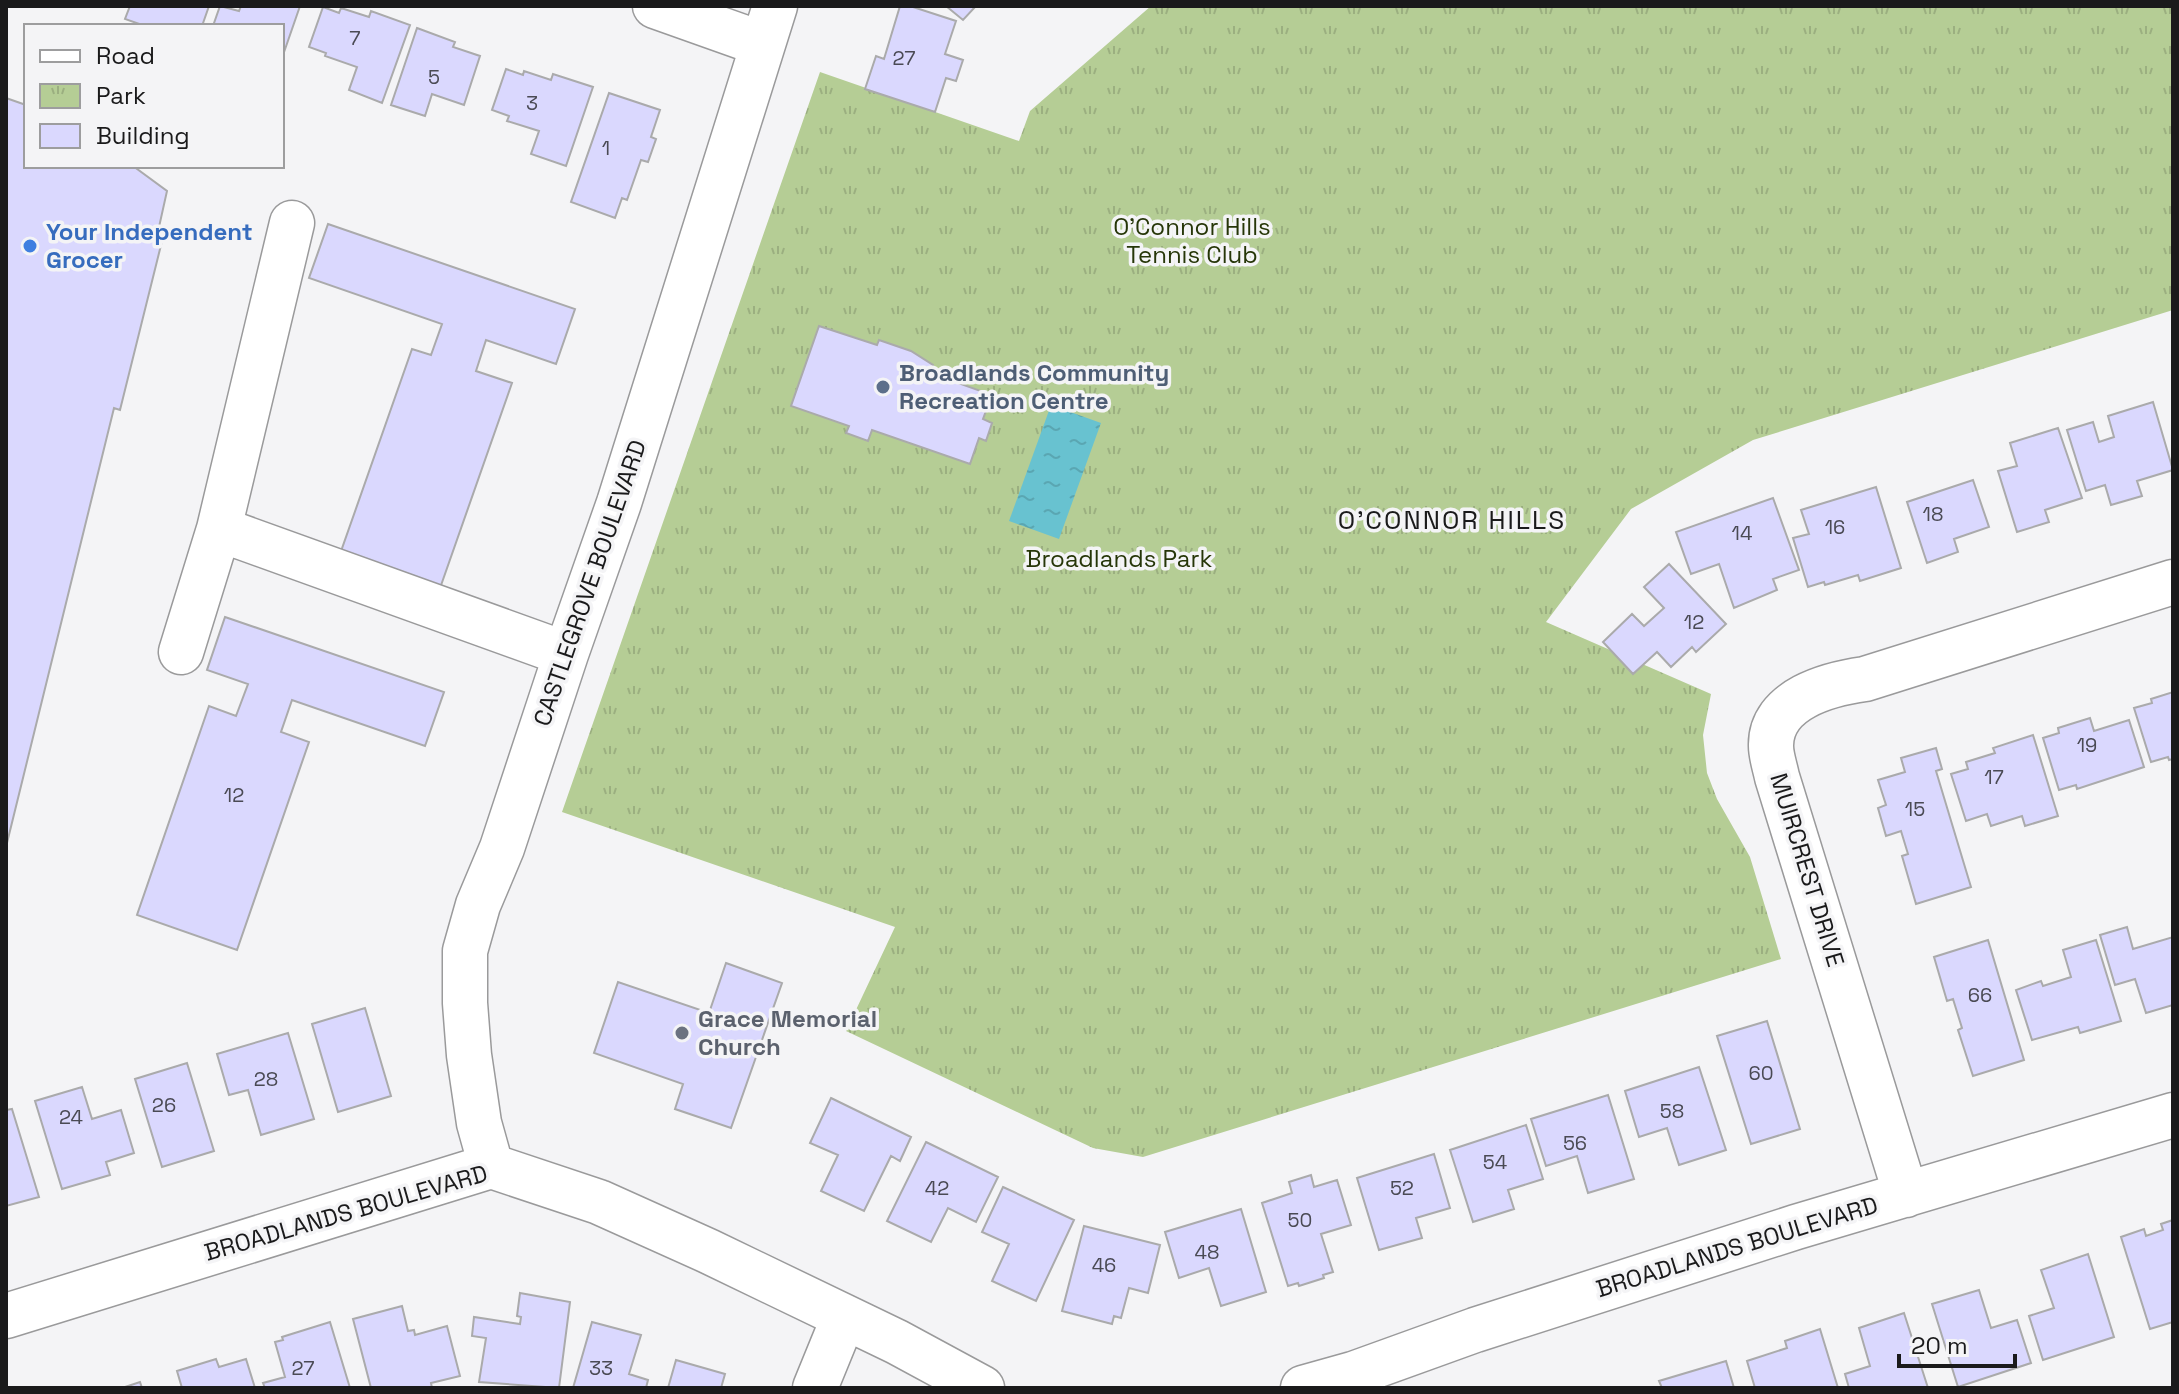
<svg xmlns="http://www.w3.org/2000/svg" width="2179" height="1394" font-family="'Space Grotesk',sans-serif">
	<style>
		.park { fill: url(#park-tufts) }
		.water { fill: url(#water-ripples) }
		.building { fill: #dad8fe; stroke: #aaaaab; stroke-width: 2 }
		.lines { fill: none; stroke-linecap: round; stroke-linejoin: round }
		.minor-casing { stroke: #9a9a9b; stroke-width: 47 }
		.minor { stroke: #fff; stroke-width: 44 }
		.shop-dot { fill: #3f7fe0; stroke: #f4f4f6; stroke-width: 3 }
		.service-dot { fill: #5c6f8a; stroke: #f4f4f6; stroke-width: 3 }
		.worship-dot { fill: #6b7280; stroke: #f4f4f6; stroke-width: 3 }
		.labels { text-anchor: middle; stroke-width: 7; stroke-linejoin: round; paint-order: stroke }
		.number-label { font-size: 20px; fill: #4a4a54 }
		.park-label { font-size: 24px; fill: #263608; stroke: #f4f4f6 }
		.shop-label { font-size: 24px; font-weight: bold; fill: #366cbe; stroke: #f4f4f6; text-anchor: start }
		.service-label { font-size: 24px; font-weight: bold; fill: #4e5e75; stroke: #f4f4f6; text-anchor: start }
		.street-label { font-size: 24px; fill: #1a1a1b; stroke: #f4f4f6 }
		.worship-label { font-size: 24px; font-weight: bold; fill: #5b616d; stroke: #f4f4f6; text-anchor: start }
		.neighbourhood-label { font-size: 26px; letter-spacing: 2px; fill: #1a1a1b; stroke: #f4f4f6 }
	</style>
	<defs>
		<pattern id="park-tufts" width="24" height="20" patternUnits="userSpaceOnUse" patternTransform="scale(2)"><rect width="24" height="20" fill="#b5cd95"/><path d="M3 7l-1-3M5 7V3M7 7l1-3M15 17l-1-3M17 17v-4M19 17l1-3" fill="none" stroke="#9baf80"/></pattern>
		<pattern id="water-ripples" width="26" height="14" patternUnits="userSpaceOnUse" patternTransform="scale(2)"><rect width="26" height="14" fill="#68c2d0"/><path d="M2 4q2-2 4 0t4 0M15 11q2-2 4 0t4 0" fill="none" stroke="#5aa6b2"/></pattern>
	</defs>
	<rect width="100%" height="100%" fill="#f4f4f6"/>
	<!-- park -->
	<path class="park" d="M1151,6H2173V310L1753,440L1631,509L1546,622L1711,694L1703,735L1707,773L1717,799L1750,857L1781,959L1143,1157L1093,1148L846,1031L895,927L562,812L820,72L1019,141L1030,111Z"/>
	<!-- water -->
	<path class="water" d="M1051,405L1101,423L1059,539L1009,521Z"/>
	<!-- building -->
	<path class="building" d="M130,6H209L202,26H145L125,19Z
		M220,6L239,11L241,6H300L282,58V26H213Z
		M900,6H910L956,21L945,54L963,60L956,81L946,78L935,112L865,89L876,56L884,59Z
		M946,6H976L963,20Z
		M323,7L339,13L341,8L369,17L371,11L410,25L382,103L349,90L357,67L325,56L326,53L309,47Z
		M417,28L455,42L453,47L480,56L464,105L432,94L425,116L391,105Z
		M506,69L523,75L524,71L551,80L553,74L593,87L566,166L531,154L539,131L507,121L509,116L492,110Z
		M609,93L660,110L651,137L656,139L648,162L641,160L627,200L622,198L615,218L571,202Z
		M6,98L26,105V166H133L167,191L159,227L165,229L120,410L114,408L6,847Z
		M328,224L575,309L556,364L486,340L476,371L512,383L439,591L339,557L412,349L431,355L442,324L309,278Z
		M819,326L877,345L879,340L911,351L933,365L930,373L992,395L983,419L992,423L986,441L979,438L970,464L872,430L868,441L846,433L849,426L791,406Z
		M2153,402L2173,470L2137,481L2142,496L2111,505L2105,485L2086,491L2067,430L2093,422L2099,442L2114,437L2108,416Z
		M2058,428L2082,498L2045,510L2049,522L2017,532L1998,471L2017,466L2010,443Z
		M1973,480L1989,527L1954,539L1958,552L1927,563L1907,502Z
		M1876,487L1901,568L1860,581L1858,575L1825,585L1824,582L1808,587L1793,538L1809,534L1801,510Z
		M1773,498L1799,570L1773,579L1777,590L1734,608L1719,564L1691,574L1676,532Z
		M1669,564L1726,624L1696,652L1692,647L1671,667L1657,652L1633,674L1603,642L1632,614L1644,626L1664,608L1644,587Z
		M225,617L444,692L425,746L292,700L281,732L309,742L237,950L137,915L209,706L236,716L248,684L207,670Z
		M2173,692V759L2169,760L2168,757L2151,762L2134,708L2152,703L2151,699Z
		M2090,718L2094,731L2129,720L2144,767L2077,789L2076,785L2059,790L2043,738L2059,733L2058,728Z
		M2033,735L2058,816L2025,826L2022,816L1991,826L1987,814L1966,821L1951,774L1968,769L1966,762L1995,753L1993,748Z
		M1936,748L1942,769L1936,771L1971,887L1916,904L1902,856L1908,854L1901,831L1886,836L1878,808L1886,805L1878,780L1905,772L1901,758Z
		M2127,927L2133,949L2173,937V1005L2146,1013L2135,979L2115,985L2100,935Z
		M1988,940L2024,1060L1973,1076L1958,1030L1962,1028L1953,999L1947,1001L1934,957Z
		M2096,940L2121,1021L2080,1033L2078,1027L2032,1040L2016,990L2041,981L2043,986L2071,977L2063,950Z
		M726,963L782,983L731,1128L675,1109L683,1084L594,1053L618,982L709,1013Z
		M365,1008L391,1096L338,1112L312,1024Z
		M1767,1021L1800,1129L1751,1144L1717,1036Z
		M288,1033L314,1119L261,1135L248,1090L229,1095L217,1054Z
		M187,1063L214,1151L162,1167L135,1079Z
		M1699,1067L1726,1150L1679,1165L1667,1128L1639,1137L1625,1091Z
		M82,1087L92,1119L121,1110L134,1153L106,1162L110,1175L62,1189L35,1101Z
		M1608,1095L1634,1179L1588,1193L1577,1156L1546,1166L1531,1119Z
		M831,1098L911,1137L900,1161L891,1156L864,1211L821,1191L838,1155L810,1143Z
		M12,1109L39,1197L6,1206V1110Z
		M1526,1125L1543,1179L1508,1190L1514,1209L1473,1222L1450,1150Z
		M926,1142L998,1177L976,1222L948,1208L931,1242L887,1221Z
		M1434,1154L1450,1208L1416,1218L1422,1238L1379,1250L1357,1178Z
		M1311,1175L1314,1187L1337,1180L1351,1225L1321,1234L1333,1272L1323,1275L1324,1278L1299,1286L1298,1283L1288,1286L1262,1203L1292,1193L1289,1182Z
		M1003,1187L1074,1220L1036,1301L992,1281L1009,1244L982,1232Z
		M1241,1209L1266,1292L1221,1306L1209,1268L1179,1278L1165,1232Z
		M2173,1220V1322L2150,1329L2121,1237L2144,1229L2146,1236L2163,1230L2161,1224Z
		M1084,1226L1160,1245L1148,1293L1129,1288L1121,1318L1114,1316L1112,1324L1062,1311Z
		M2088,1254L2114,1337L2043,1360L2029,1316L2054,1308L2041,1270Z
		M1979,1290L1991,1328L2017,1320L2031,1363L1958,1387L1932,1304Z
		M520,1293L570,1302L559,1388L479,1382L486,1338L472,1336L474,1317L520,1324L521,1317L517,1316Z
		M402,1306L408,1331L414,1330L415,1335L447,1326L460,1376L431,1383L432,1388H371L353,1319Z
		M1904,1313L1928,1388H1849L1845,1374L1870,1366L1859,1328Z
		M330,1322L350,1388H265L263,1383L285,1377L275,1342L283,1340L282,1337Z
		M592,1322L641,1335L629,1374L648,1380L646,1388H573Z
		M1820,1329L1838,1388H1755L1747,1361L1787,1348L1785,1341Z
		M216,1359L219,1367L246,1359L255,1388H182L177,1371Z
		M676,1360L725,1374L721,1388H668Z
		M1726,1361L1734,1388H1662L1659,1381Z
		M140,1382L142,1388H122Z"/>
	<g class="lines">
		<!-- minor casing -->
		<g class="minor-casing">
			<path id="minor" d="M655,6L762,44
				M219,529L566,654
				M181,652L219,529L292,223
				M491,1166L479,1123L469,1055L465,1003V951L478,905L502,848L566,654L619,503L775,6
				M1906,1195L1777,777C1775,767 1771,756 1771,746C1770,699 1829,684 1865,679L2173,582
				M6,1316L491,1166L599,1202L708,1251L897,1342L982,1388
				M815,1388L844,1317
				M1303,1388L1353,1374L1475,1330L1796,1227L2173,1115"/>
		</g>
		<!-- minor -->
		<use href="#minor" class="minor"/>
	</g>
	<!-- markers -->
	<circle class="shop-dot" cx="30" cy="246" r="8"/>
	<circle class="service-dot" cx="883" cy="387" r="8"/>
	<circle class="worship-dot" cx="682" cy="1033" r="8"/>
	<g class="labels">
		<!-- number labels -->
		<g class="number-label">
			<text x="355" y="45">7</text>
			<text x="904" y="65">27</text>
			<text x="434" y="84">5</text>
			<text x="532" y="110">3</text>
			<text x="606" y="155">1</text>
			<text x="1933" y="521">18</text>
			<text x="1835" y="534">16</text>
			<text x="1742" y="540">14</text>
			<text x="1694" y="629">12</text>
			<text x="2087" y="752">19</text>
			<text x="1994" y="784">17</text>
			<text x="234" y="802">12</text>
			<text x="1915" y="816">15</text>
			<text x="1980" y="1002">66</text>
			<text x="1761" y="1080">60</text>
			<text x="266" y="1086">28</text>
			<text x="164" y="1112">26</text>
			<text x="1672" y="1118">58</text>
			<text x="71" y="1124">24</text>
			<text x="1575" y="1150">56</text>
			<text x="1495" y="1169">54</text>
			<text x="937" y="1195">42</text>
			<text x="1402" y="1195">52</text>
			<text x="1300" y="1227">50</text>
			<text x="1207" y="1259">48</text>
			<text x="1104" y="1272">46</text>
			<text x="303" y="1375">27</text>
			<text x="601" y="1375">33</text>
		</g>
		<!-- park labels -->
		<g class="park-label">
			<text x="1192" y="235">O'Connor Hills<tspan x="1192" dy="28">Tennis Club</tspan></text>
			<text x="1119" y="567">Broadlands Park</text>
		</g>
		<!-- shop labels -->
		<g class="shop-label">
			<text x="46" y="240">Your Independent<tspan x="46" dy="28">Grocer</tspan></text>
		</g>
		<!-- service labels -->
		<g class="service-label">
			<text x="899" y="381">Broadlands Community<tspan x="899" dy="28">Recreation Centre</tspan></text>
		</g>
		<!-- street labels -->
		<g class="street-label">
			<text transform="translate(590 583) rotate(-71)" y="8">CASTLEGROVE BOULEVARD</text>
			<text transform="translate(1807 870) rotate(73)" y="8">MUIRCREST DRIVE</text>
			<text transform="translate(346 1213) rotate(-16)" y="8">BROADLANDS BOULEVARD</text>
			<text transform="translate(1737 1247) rotate(-17)" y="8">BROADLANDS BOULEVARD</text>
		</g>
		<!-- worship labels -->
		<g class="worship-label">
			<text x="698" y="1027">Grace Memorial<tspan x="698" dy="28">Church</tspan></text>
		</g>
		<!-- neighbourhood labels -->
		<g class="neighbourhood-label">
			<text x="1452" y="529">O'CONNOR HILLS</text>
		</g>
	</g>
	<!-- border -->
	<rect width="2179" height="1394" fill="none" stroke="#1a1a1b" stroke-width="16"/>
	<!-- legend -->
	<rect x="24" y="24" width="260" height="144" fill="#f4f4f6" stroke="#9d9d9e" stroke-width="2"/>
	<rect x="40" y="50" width="40" height="12" fill="#ffffff" stroke="#9d9d9e" stroke-width="2"/>
	<text x="96" y="64" font-size="24" fill="#1a1a1b">Road</text>
	<rect x="40" y="84" width="40" height="24" fill="url(#park-tufts)" stroke="#9d9d9e" stroke-width="2"/>
	<text x="96" y="104" font-size="24" fill="#1a1a1b">Park</text>
	<rect x="40" y="124" width="40" height="24" fill="#dad8fe" stroke="#9d9d9e" stroke-width="2"/>
	<text x="96" y="144" font-size="24" fill="#1a1a1b">Building</text>
	<!-- scale -->
	<path d="M1899 1354v12h116v-12" fill="none" stroke="#1a1a1b" stroke-width="4"/>
	<text x="1911" y="1354" font-size="24" fill="#1a1a1b" stroke="#f4f4f6" stroke-width="6" paint-order="stroke">20 m</text>
</svg>
